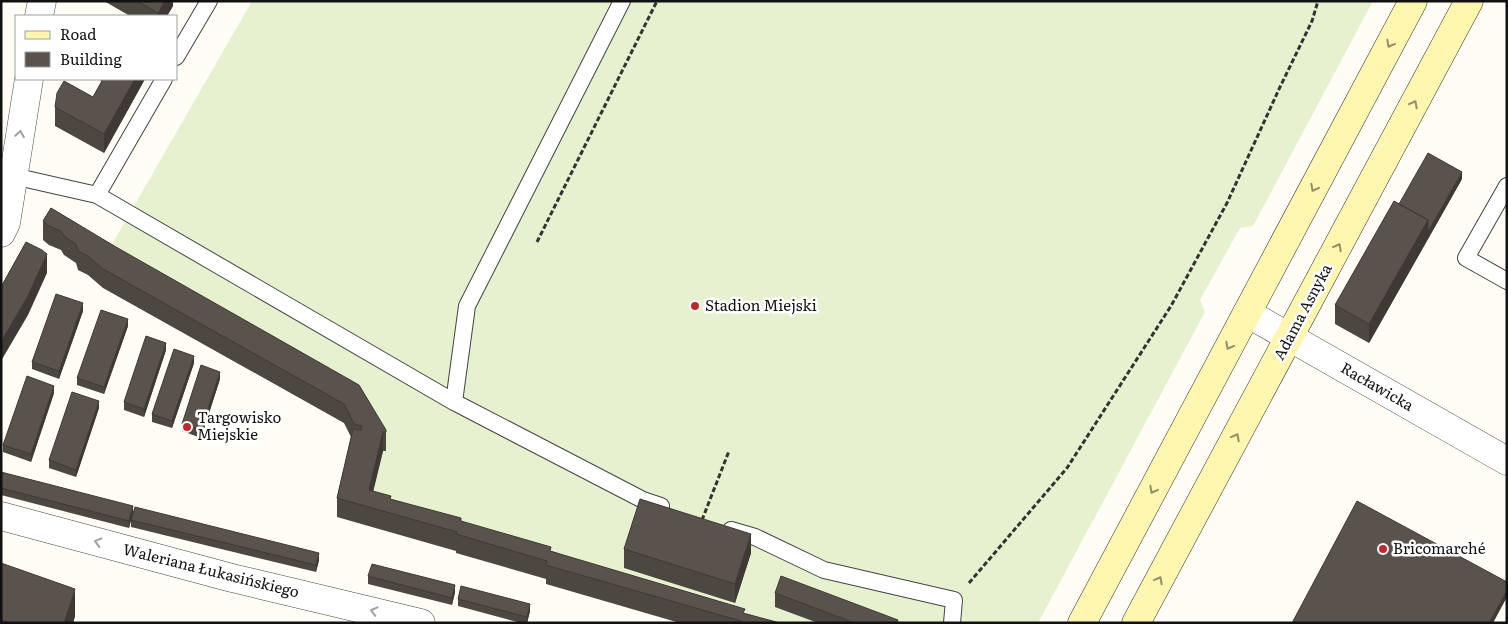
<svg xmlns="http://www.w3.org/2000/svg" width="1508" height="624" font-family="Literata,serif">
	<style>
		.pitch { fill: #e6f2cf }
		.lines { fill: none; stroke-linecap: round; stroke-linejoin: round }
		.service-casing { stroke: #444; stroke-width: 18 }
		.minor-casing { stroke: #444; stroke-width: 29 }
		.secondary-casing { stroke: #333; stroke-width: 29 }
		.path { stroke: #333; stroke-width: 3; stroke-dasharray: 5 2.5; stroke-linecap: butt }
		.service { stroke: #fff; stroke-width: 16 }
		.minor { stroke: #fff; stroke-width: 28 }
		.secondary { stroke: #fff6b0; stroke-width: 28 }
		.wall { fill: #4d4742 }
		.shaded-wall { fill: #3f3936 }
		.building { fill: #5a524d; stroke: #3f3936 }
		.oneway { stroke: #948f68 }
		.oneway2 { stroke: #a0a0a0 }
		.poi-dot { fill: #c4262e; stroke: #fff; stroke-width: 2 }
		.labels { text-anchor: middle; stroke-width: 5; stroke-linejoin: round; paint-order: stroke }
		.poi-label { font-size: 15px; fill: #111; stroke: #fff; text-anchor: start }
		.street-label { font-size: 15px; fill: #111; stroke: #fff }
	</style>
	<rect width="100%" height="100%" fill="#fffdf5"/>
	<!-- pitch -->
	<path class="pitch" d="M252,1H1373L1253,226L1240,228L1200,300L1205,312L1038,623H729L369,509L383,451H386L104,258Z"/>
	<g class="lines">
		<!-- service casing -->
		<g class="service-casing">
			<path id="service" d="M622,1L467,306L454,402L643,500L661,506
				M176,57L209,1
				M13,176L97,195L454,402
				M1507,186L1466,258L1507,281
				M97,195L164,79
				M731,530L755,537L824,570L954,600L952,623"/>
		</g>
		<!-- minor casing -->
		<g class="minor-casing">
			<path id="minor" d="M39,16L42,1
				M1,233L6,223L29,79
				M1247,313L1507,461
				M1,516L232,578L421,623"/>
		</g>
		<!-- secondary casing -->
		<g class="secondary-casing">
			<path id="secondary" d="M1082,623L1413,1
				M1136,623L1469,1"/>
		</g>
		<!-- path -->
		<path class="path" d="M537,242L657,1
			M702,520L729,451
			M969,583L1067,468L1171,306L1227,203L1280,87L1312,21L1318,1"/>
		<!-- service -->
		<use href="#service" class="service"/>
		<!-- minor -->
		<use href="#minor" class="minor"/>
		<!-- secondary -->
		<use href="#secondary" class="secondary"/>
	</g>
	<!-- wall -->
	<path class="wall" d="M104,1H173V6L167,16H130Z
		M97,79H145L104,153L55,126V107L93,97L102,81Z
		M1462,179L1369,343L1335,324V305L1399,204Z
		M51,208L386,430V451H383L373,491L391,499L461,521L551,551L745,614L780,623H680L546,584V579L456,553V551L337,517V498L351,437L344,423L103,288L88,275L78,270L76,263L64,255L61,250L49,245L43,240V221Z
		M83,311L59,379L32,369V362Z
		M128,326L104,394L77,385V378Z
		M166,350L144,417L124,410V402Z
		M194,363L172,428L152,422V414Z
		M220,379L201,438L182,431V424Z
		M54,393L31,462L3,452V445Z
		M99,408L76,477L49,468V460Z
		M1,472L133,513L319,560L316,572L131,527V520L129,528L1,495Z
		M624,549L751,553L735,603L624,568Z
		M1,563L75,616L73,623H1Z
		M368,576L455,592L452,605L368,584Z
		M775,593L898,623H818L775,607Z
		M458,599L530,611L527,623H521L458,606Z"/>
	<!-- shaded-wall -->
	<path class="shaded-wall" d="M165,1H173V6L167,16H158V13Z
		M135,79H145L104,153V134Z
		M1462,172V179L1428,239V232Z
		M1428,220V239L1369,343V324Z
		M47,254V273L28,315L1,361V342Z
		M83,303V311L59,379V371Z
		M128,319V326L104,394V387Z
		M166,343V350L144,417V409Z
		M194,356V363L172,428V421Z
		M220,372V379L201,438V430Z
		M54,386V393L31,462V454Z
		M99,401V408L76,477V470Z
		M383,432V451L369,509V490Z
		M133,506V513L129,528V521Z
		M751,534V553L735,603V584Z
		M319,553V560L316,572V565Z
		M455,585V592L452,605V598Z
		M75,589V616L73,623H64Z
		M1507,590V597L1493,623H1489Z
		M530,604V611L527,623V617Z"/>
	<!-- building -->
	<path class="building" d="M137,1H165L158,13Z
		M103,79H135L104,134L55,107L57,93L64,81L93,97Z
		M1428,153L1462,172L1428,232V220L1399,204Z
		M1394,201L1428,220L1369,324L1335,305Z
		M51,208L116,247L359,385L386,430V432H383L369,490L391,496L390,499L461,518V521L551,547L550,551L745,609L743,613L780,623H741V621L546,565L547,561L456,534L457,532L337,498L353,429L361,430L362,426L354,424L344,404L103,269L88,256L78,251L76,244L64,236L61,231L49,226L43,221Z
		M26,242L42,250L47,254L28,296L1,342V287Z
		M56,294L83,303L59,371L32,362Z
		M101,310L128,319L104,387L77,378Z
		M146,336L166,343L144,409L124,402Z
		M174,349L194,356L172,421L152,414Z
		M201,365L220,372L201,430L182,424Z
		M27,376L54,386L31,454L3,445Z
		M72,392L99,401L76,470L49,460Z
		M1,472L133,506L129,521L1,488Z
		M640,499L751,534L735,584L624,549Z
		M1357,501L1507,582V590L1489,623H1292Z
		M135,507L319,553L316,565L131,520Z
		M1,563L75,589L64,623H11L1,620Z
		M372,564L455,585L452,598L368,576Z
		M781,576L898,620L897,623H855L775,593Z
		M461,586L530,604L527,617L458,599Z"/>
	<!-- one-way arrows -->
	<defs><path id="oneway-chevron" d="M-2-3.5L2.5 0L-2 3.5" fill="none" stroke-width="1.6" stroke-linecap="round" stroke-linejoin="round" transform="scale(1.25)"/></defs>
	<g class="oneway">
		<use href="#oneway-chevron" transform="translate(1390 44) rotate(118)"/>
		<use href="#oneway-chevron" transform="translate(1414 104) rotate(-62)"/>
		<use href="#oneway-chevron" transform="translate(1314 188) rotate(118)"/>
		<use href="#oneway-chevron" transform="translate(1338 247) rotate(-62)"/>
		<use href="#oneway-chevron" transform="translate(1229 346) rotate(118)"/>
		<use href="#oneway-chevron" transform="translate(1236 437) rotate(-62)"/>
		<use href="#oneway-chevron" transform="translate(1153 490) rotate(118)"/>
		<use href="#oneway-chevron" transform="translate(1159 580) rotate(-62)"/>
	</g>
	<g class="oneway2">
		<use href="#oneway-chevron" transform="translate(20 134) rotate(-81)"/>
		<use href="#oneway-chevron" transform="translate(98 542) rotate(-165)"/>
		<use href="#oneway-chevron" transform="translate(374 611) rotate(-166)"/>
	</g>
	<!-- markers -->
	<g class="poi-dot">
		<circle cx="695" cy="306" r="5"/>
		<circle cx="187" cy="427" r="5"/>
		<circle cx="1383" cy="549" r="5"/>
	</g>
	<g class="labels">
		<!-- poi labels -->
		<g class="poi-label">
			<text x="705" y="311">Stadion Miejski</text>
			<text x="197" y="423">Targowisko<tspan x="197" dy="17">Miejskie</tspan></text>
			<text x="1393" y="554">Bricomarché</text>
		</g>
		<!-- street labels -->
		<g class="street-label">
			<text transform="translate(1303 312) rotate(-62)" y="5">Adama Asnyka</text>
			<text transform="translate(1377 387) rotate(30)" y="5">Racławicka</text>
			<text transform="translate(211 571) rotate(14)" y="5">Waleriana Łukasińskiego</text>
		</g>
	</g>
	<!-- border -->
	<rect width="1508" height="624" fill="none" stroke="#111111" stroke-width="5"/>
	<!-- legend -->
	<rect x="15" y="15" width="162" height="65" fill="#ffffff" stroke="#a0a0a0"/>
	<rect x="25" y="31" width="25" height="8" fill="#fff6b0" stroke="#a0a0a0"/>
	<text x="60" y="40" font-size="15" fill="#111111">Road</text>
	<rect x="25" y="52" width="25" height="15" fill="#5a524d" stroke="#a0a0a0"/>
	<text x="60" y="65" font-size="15" fill="#111111">Building</text>
</svg>
